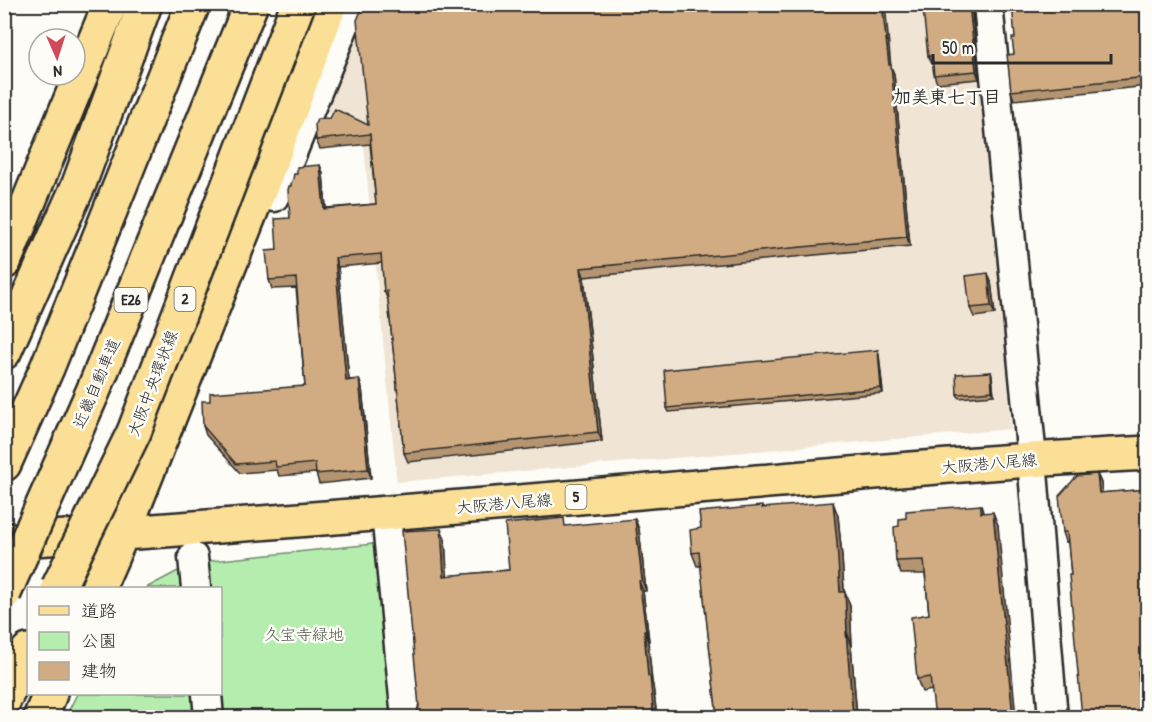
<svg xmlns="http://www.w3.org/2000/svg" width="1152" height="722" font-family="'Patrick Hand','Klee One',sans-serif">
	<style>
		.built { fill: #f0e4d4 }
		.green { fill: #b5edaf; stroke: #708c6d; stroke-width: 1.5 }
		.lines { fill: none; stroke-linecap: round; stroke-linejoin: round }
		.minor-casing { stroke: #2b2b2b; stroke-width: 33 }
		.major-casing { stroke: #2b2b2b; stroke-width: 38 }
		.highway-casing { stroke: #2b2b2b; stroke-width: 38 }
		.minor { stroke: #fdfcf7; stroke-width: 28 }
		.major { stroke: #fbdf96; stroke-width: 33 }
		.highway { stroke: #fbdf96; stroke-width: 33 }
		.major-bridge-casing { stroke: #2b2b2b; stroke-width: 38; stroke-linecap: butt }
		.highway-bridge-casing { stroke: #2b2b2b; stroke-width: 38; stroke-linecap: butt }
		.major-bridge { stroke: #fbdf96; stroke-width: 33 }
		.highway-bridge { stroke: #fbdf96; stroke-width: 33 }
		.wall { fill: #b49471; stroke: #2b2b2b; stroke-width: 1.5 }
		.shaded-wall { fill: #92785c; stroke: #2b2b2b; stroke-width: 1.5 }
		.building { fill: #d1ac83; stroke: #2b2b2b; stroke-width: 1.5 }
		.labels { text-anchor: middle; stroke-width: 5; stroke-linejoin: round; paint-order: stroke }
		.shield { fill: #fdfcf7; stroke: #6a6a68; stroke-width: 1.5 }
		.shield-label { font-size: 15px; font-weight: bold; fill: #2b2b2b }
		.street-label { font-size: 16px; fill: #2b2b2b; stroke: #fdfcf7 }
		.park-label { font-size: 16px; fill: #4e5c4c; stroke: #fdfcf7 }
		.neighbourhood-label { font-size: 18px; font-weight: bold; fill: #2b2b2b; stroke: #fdfcf7 }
	</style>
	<rect width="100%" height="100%" fill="#fdfcf7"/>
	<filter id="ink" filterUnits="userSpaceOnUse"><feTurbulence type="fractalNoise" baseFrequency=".0167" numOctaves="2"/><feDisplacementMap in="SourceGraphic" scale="12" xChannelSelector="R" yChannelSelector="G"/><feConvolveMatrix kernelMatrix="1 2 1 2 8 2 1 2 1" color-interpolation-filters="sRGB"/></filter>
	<g filter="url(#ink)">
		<!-- built -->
		<path class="built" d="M367,5H980L1011,429L397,482L362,127L324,110Z"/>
		<!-- green -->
		<path class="green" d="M373,544L380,547L395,717L65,718L77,694H220V588H146L193,563Z"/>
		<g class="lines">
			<!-- minor casing -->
			<g class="minor-casing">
				<path id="minor" d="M988,4L1032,459L1053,718
					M274,197L353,4
					M386,513L406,718
					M193,557L196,588
					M207,694L209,718"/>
			</g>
			<!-- major casing -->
			<g class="major-casing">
				<path id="major" d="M4,262L110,4
					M4,352L79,184L145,4
					M4,541C244,526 483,505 722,485C864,473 1006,460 1148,453
					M98,588L134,506L274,153L330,4
					M4,700L28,651
					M40,718L50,694"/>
			</g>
			<!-- highway casing -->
			<g class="highway-casing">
				<path id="highway" d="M4,464L47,368L193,4"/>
			</g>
			<!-- minor -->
			<use href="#minor" class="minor"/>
			<!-- major -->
			<use href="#major" class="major"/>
			<!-- highway -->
			<use href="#highway" class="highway"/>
			<!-- major-bridge casing -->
			<g class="major-bridge-casing">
				<path id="major-bridge" d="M58,588L134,432L298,4"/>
			</g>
			<!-- highway-bridge casing -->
			<g class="highway-bridge-casing">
				<path id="highway-bridge" d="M4,593L95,387L251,4"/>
			</g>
			<!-- major-bridge -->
			<use href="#major-bridge" class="major-bridge"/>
			<!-- highway-bridge -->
			<use href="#highway-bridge" class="highway-bridge"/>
		</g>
		<!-- wall -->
		<path class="wall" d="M4,4H24L4,10Z
			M969,4L972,13L979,79L937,83L934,75L933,64H932L928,56Z
			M1148,4V86L1014,100L1011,91L1015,38Z
			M891,67L894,74L910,246L584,277L602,441L408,462L404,453L388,300L384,291L382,263L338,267L349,380L359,379L362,388L371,478L319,484L316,473L279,476L277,470L240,473L206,435L203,426L210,401L305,386L296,288L272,289L269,280L277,250L290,218L291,186L297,174L320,165L323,174L326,208L376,204L370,144L320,149L316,140L368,125Z
			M991,282L995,314L974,317L970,308Z
			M878,350L879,355L883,393L669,412L667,408Z
			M991,372L992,376L994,395L959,398L957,394Z
			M1097,474L1101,483L1102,493L1148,489V680L1141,681L1071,575L1068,541L1066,542L1063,532Z
			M981,505L983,512L998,525L932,690L922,692L917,679L929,614L925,574H901L896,561L899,526L906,518Z
			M762,508L838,516L842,557L844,592L850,606L852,646H851L857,717H717L701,566H697L692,553L701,528Z
			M567,526L639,529L646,591H643L649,641H648L652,682L653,686L657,717H415L417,714L445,539L447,576L509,570Z"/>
		<!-- shaded-wall -->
		<path class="shaded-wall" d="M882,4H885L891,67L894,74L910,246L907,237Z
			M969,4L972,13L979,79L976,71Z
			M320,165L323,174L327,218L324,209Z
			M335,258L338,267L350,390L346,381Z
			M581,268L584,277L602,441L598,432Z
			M988,273L991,282L995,314L991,306Z
			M878,350L879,355L883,393L881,388Z
			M991,372L992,376L994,395L992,391Z
			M359,379L362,388L371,478L368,469Z
			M1097,474L1101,483L1103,503L1099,493Z
			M833,502L838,516L842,557L845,606L840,592Z
			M993,512L998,525L1016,717H1013Z
			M635,519L639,529L646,591L642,580Z
			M441,529L445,539L448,587L444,576Z
			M639,581L643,591L649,641L646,631Z
			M845,592L850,606L852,646L847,632Z
			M644,631L648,641L652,682L653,686L657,717L653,709L648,676Z
			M846,632L851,646L857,717H853Z
			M1138,671L1141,681L1144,717H1142Z"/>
		<!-- building -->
		<path class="building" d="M364,4H882L889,65H891L907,237L581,268L598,432L404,453L387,291H384L381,254L335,258L346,381L359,379L368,469L316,474L315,463L276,467L275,461L236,464L203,426L202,401H210V393L305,386L296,278L269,280L266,251L277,250L275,219L290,218L288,190L289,186H291V183L293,179L294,174H297V167L320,165L324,209L376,204L370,134L316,140L315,124L317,119L330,118L335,109L368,125L357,20Z
			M969,4L976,71L934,75L932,56H928L923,9Z
			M1012,4H1148V77L1011,91L1007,55L1014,54L1012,38H1015Z
			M988,273L991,306L970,308L966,276Z
			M878,350L881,388L667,408L664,370Z
			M991,372L992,391L957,394L956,374Z
			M1097,474L1099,493L1148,489V670L1138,671L1142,717H1082L1069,575H1071L1067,532H1063L1059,496L1077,476Z
			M833,502L837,543L840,592H845L847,632H846L853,717H717L699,552L692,553L690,530L701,528L699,512L762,506V508Z
			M981,505V513L993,512L1013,717H935L930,677L917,679L911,617L929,614L924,560L896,561L894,527L899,526V519L906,518V511Z
			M564,518L565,526L635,519L642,580L639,581L646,631H644L648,676H650L653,709L652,710L653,717H415L417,714L419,706L402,531L441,529L444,576L509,570L505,524Z"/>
	</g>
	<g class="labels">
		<!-- shield labels -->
		<g class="shield">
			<rect x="174.5" y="287" width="21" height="24" rx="4.5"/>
			<rect x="114.5" y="288" width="33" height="24" rx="4.5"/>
			<rect x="565.5" y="485" width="21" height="24" rx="4.5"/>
		</g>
		<g class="shield-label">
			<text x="185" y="304">2</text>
			<text x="131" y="305">E26</text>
			<text x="576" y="502">5</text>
		</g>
		<!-- street labels -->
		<g class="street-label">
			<text transform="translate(96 383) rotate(-67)" y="6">近畿自動車道</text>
			<text transform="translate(152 383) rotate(-69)" y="6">大阪中央環状線</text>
			<text transform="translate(989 463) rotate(-5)" y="6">大阪港八尾線</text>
			<text transform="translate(504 503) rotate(-5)" y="6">大阪港八尾線</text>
		</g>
		<!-- park labels -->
		<g class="park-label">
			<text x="304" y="640">久宝寺緑地</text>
		</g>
		<!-- neighbourhood labels -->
		<g class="neighbourhood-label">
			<text x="947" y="103">加美東七丁目</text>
		</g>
	</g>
	<!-- margin -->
	<rect width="1152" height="722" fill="none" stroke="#fdfcf7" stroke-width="24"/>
	<rect x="12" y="12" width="1128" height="698" fill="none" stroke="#2b2b2b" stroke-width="2" filter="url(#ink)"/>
	<!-- legend -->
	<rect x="27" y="587" width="195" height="108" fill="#fdfcf7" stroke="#a9a8a5" stroke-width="1.5"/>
	<rect x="39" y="606" width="30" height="9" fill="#fbdf96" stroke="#a9a8a5" stroke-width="1.5"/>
	<text x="81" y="617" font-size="18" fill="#2b2b2b">道路</text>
	<rect x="39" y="632" width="30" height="18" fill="#b5edaf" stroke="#a9a8a5" stroke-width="1.5"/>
	<text x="81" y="647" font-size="18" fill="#2b2b2b">公園</text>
	<rect x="39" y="662" width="30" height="18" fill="#d1ac83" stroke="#a9a8a5" stroke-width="1.5"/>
	<text x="81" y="677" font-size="18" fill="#2b2b2b">建物</text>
	<!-- north arrow -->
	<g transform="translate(57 57) rotate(177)"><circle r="28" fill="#fdfcf7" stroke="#a9a8a5" stroke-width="1.5"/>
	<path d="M0-4.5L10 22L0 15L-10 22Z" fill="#d1495b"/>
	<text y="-9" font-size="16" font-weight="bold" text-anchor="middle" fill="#2b2b2b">N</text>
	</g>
	<!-- scale -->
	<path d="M933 54v9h178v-9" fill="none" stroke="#2b2b2b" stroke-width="3"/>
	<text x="942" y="54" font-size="18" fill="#2b2b2b" stroke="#fdfcf7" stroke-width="4.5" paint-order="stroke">50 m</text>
</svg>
